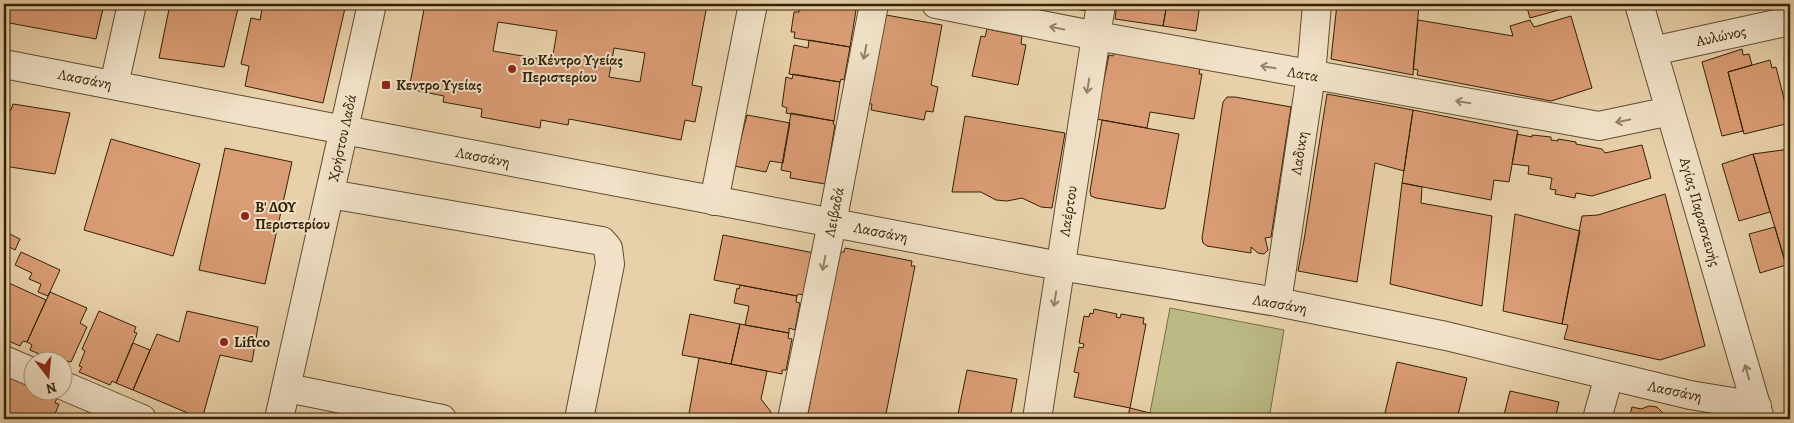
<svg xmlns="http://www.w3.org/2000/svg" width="1794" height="423" font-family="Alegreya,serif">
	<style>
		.green { fill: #bbba85; stroke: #776e45 }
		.building { fill: #da9c74; stroke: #332105; fill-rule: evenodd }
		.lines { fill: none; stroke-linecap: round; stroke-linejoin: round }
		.minor-casing { stroke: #604d2e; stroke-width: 30 }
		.minor { stroke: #f0e1c8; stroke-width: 28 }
		.oneway { stroke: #928166 }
		.poi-dot { fill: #8f2418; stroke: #f0e1c8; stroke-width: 2 }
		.labels { text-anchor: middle; stroke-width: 4; stroke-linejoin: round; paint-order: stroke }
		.street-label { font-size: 15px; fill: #332105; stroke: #f0e1c8 }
		.poi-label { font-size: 15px; font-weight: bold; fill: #332105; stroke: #f0e1c8; text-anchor: start }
	</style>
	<rect width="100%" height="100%" fill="#e8d1aa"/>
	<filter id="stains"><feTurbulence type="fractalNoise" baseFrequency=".004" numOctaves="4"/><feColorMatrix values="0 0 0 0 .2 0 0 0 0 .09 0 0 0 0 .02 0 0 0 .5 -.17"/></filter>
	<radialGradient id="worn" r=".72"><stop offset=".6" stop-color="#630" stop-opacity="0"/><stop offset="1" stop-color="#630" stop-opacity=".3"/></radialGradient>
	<!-- green -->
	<path class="green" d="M1170,308L1284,330L1269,419H1198L1150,413Z"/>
	<!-- building -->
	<path class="building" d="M4,4H104L96,39L4,22Z
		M170,4H239L224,67L159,58Z
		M263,4H346L323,103L245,86L249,66L241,64L251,18L260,20Z
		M425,4L707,5L692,85L702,87L695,122L685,120L681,140L569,119L568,125L541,120L540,128L481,117L482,109L443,102L444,96L409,89ZM498,22L557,31L552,61L493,51ZM614,48L645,53L640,82L609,77Z
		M809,4H857L850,47L794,38L795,32H791L794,12H799V7L808,8Z
		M1046,4H1088L1087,11Z
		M1117,4H1167L1163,26L1115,19Z
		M1167,4H1200L1196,31L1163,26Z
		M1337,4H1419L1413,75L1331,59Z
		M1526,4H1580L1530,18Z
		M886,15L942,25L931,85L938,87L933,112L926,111L924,120L871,110L872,104H869Z
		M1571,16L1592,88L1551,101L1417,75L1418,70L1413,69L1418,20L1513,36L1510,26L1530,20L1534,27Z
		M987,29L1022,36L1021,44L1026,45L1018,85L972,76L981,36L985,37Z
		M809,40L850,47L844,80L841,79L840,82L789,74L794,45L808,48Z
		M1742,49L1743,55L1749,54L1752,65L1728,72L1743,131L1722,136L1702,62Z
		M1114,52L1200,69L1199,74H1202L1194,119L1150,112L1147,128L1096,119L1109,55L1113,56Z
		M1790,58V88L1784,59Z
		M1770,60L1772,68L1776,67L1790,123L1744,134L1728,72Z
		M793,74L840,82L834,121L786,113L787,108L782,106L786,77L792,79Z
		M1327,94L1413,110L1404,171L1375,163L1357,282L1298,271L1304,240Z
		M1227,97H1235L1291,107L1271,237L1265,238L1268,250L1264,254L1258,253L1251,247V253L1207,246L1203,243L1202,238L1223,102Z
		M13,104L70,113L55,174L4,166V108L11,110Z
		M1413,110L1518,131L1509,182L1494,180L1491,200L1402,183Z
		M791,113L834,121L833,124L835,125L825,184L790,178L791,172L781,170Z
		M747,115L790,123L783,163L770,161L766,172L734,166Z
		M965,116L1065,133L1052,208L1041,207L1022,198L1007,201L996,200L981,192H952Z
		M1102,120L1179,134L1165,208L1161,209L1096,198L1091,196L1090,191Z
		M1517,134L1532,137V135L1551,137V140L1558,141V139L1576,142V144L1602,149L1605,153L1642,145L1651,178L1592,196L1576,193L1575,198L1555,194L1556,190L1550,189L1552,178L1528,174L1529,166L1512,164Z
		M111,139L200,164L173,256L84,230Z
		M225,148L292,162L265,284L199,270Z
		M1790,149V264L1786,265L1753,154Z
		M1753,154L1770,212L1739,221L1722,164Z
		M1402,183L1422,187L1421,203L1492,216L1482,306L1390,284Z
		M1665,194L1705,346L1660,360L1564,339L1568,325L1562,324L1582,216L1598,215Z
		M1515,214L1580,231L1562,324L1503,311Z
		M1775,227L1786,265L1760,273L1749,234Z
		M4,231L20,239L15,250L4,244Z
		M723,235L814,253L805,295L798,294L797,296L714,280Z
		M845,248L912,261L911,266H915L885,419H807L839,252H844Z
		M21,252L60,270L48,296L38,292L41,284L29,279L32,273L15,265Z
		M9,283L46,300L27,342L23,341L20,346L4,339V294Z
		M740,285L797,296L796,302L800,303L795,330L789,328V333L745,325L749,306L734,303L737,288L739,289Z
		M50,292L87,308L80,323L87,327L71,362L67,361L65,366L62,365V360H53L30,350L32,345L27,342Z
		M1094,309L1117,314L1116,317L1120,318L1121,314L1144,318L1143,324H1146L1130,408L1074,397L1079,373L1074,372L1079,347L1083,348L1084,344L1079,343L1084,316L1089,317L1090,313L1093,314Z
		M99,311L136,327L134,332L137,333L116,383L112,381L110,385L79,372L82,367L79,366L85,351L82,349Z
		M187,311L258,327L252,362L220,355L202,419L133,390L157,334L179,342Z
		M690,314L740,324L731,364L682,355Z
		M740,324L789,333L788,338L792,339L786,370H782V374L731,364Z
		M133,343L150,350L133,390L116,383Z
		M699,358L767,371L761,399L771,412L760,419H688Z
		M1397,362L1467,378L1457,419H1411L1385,413Z
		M967,370L1017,379L1010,419H957Z
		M6,376L32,387V390H41L57,398L55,403L59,404L53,419H4V380Z
		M1510,391L1559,402L1555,419H1503Z
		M1649,406L1657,407L1664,414L1684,419H1629L1632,407L1641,409Z
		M1130,408L1150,413L1176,419H1127Z"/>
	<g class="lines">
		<!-- minor casing -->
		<g class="minor-casing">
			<path id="minor" d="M936,4L1097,36L1599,126L1670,111
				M1639,4L1760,419
				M1653,51L1790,21
				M4,64L344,130L1060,266L1277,302L1446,336L1690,395L1757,406
				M114,85L132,4
				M330,194L602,241L608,248L610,264L579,419
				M714,201L753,4
				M1277,302L1311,75L1317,4
				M4,360L32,372
				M62,385L142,419
				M287,388L442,419
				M279,419L372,4
				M792,419L832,223L874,4
				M1037,419L1101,4
				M1597,419L1609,376"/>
		</g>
		<!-- minor -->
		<use href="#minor" class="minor"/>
	</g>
	<!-- one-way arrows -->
	<defs><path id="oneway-shaft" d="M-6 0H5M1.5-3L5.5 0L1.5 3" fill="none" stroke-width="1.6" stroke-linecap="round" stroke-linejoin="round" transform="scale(1.25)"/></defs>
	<g class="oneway">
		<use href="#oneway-shaft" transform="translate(1057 28) rotate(-169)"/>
		<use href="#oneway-shaft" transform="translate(865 52) rotate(101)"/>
		<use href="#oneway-shaft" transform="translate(1268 67) rotate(-170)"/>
		<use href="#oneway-shaft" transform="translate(1088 86) rotate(99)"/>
		<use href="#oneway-shaft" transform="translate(1463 102) rotate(-170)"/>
		<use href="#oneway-shaft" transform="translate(1623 121) rotate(168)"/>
		<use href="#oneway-shaft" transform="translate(824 263) rotate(101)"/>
		<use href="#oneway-shaft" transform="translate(1055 299) rotate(99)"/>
		<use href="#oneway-shaft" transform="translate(1747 372) rotate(-106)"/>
	</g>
	<!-- markers -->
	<g class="poi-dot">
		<circle cx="512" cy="69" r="5"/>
		<rect x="381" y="80" width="10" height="10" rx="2.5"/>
		<circle cx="245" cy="216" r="5"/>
		<circle cx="224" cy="342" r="5"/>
	</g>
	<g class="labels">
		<!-- street labels -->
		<g class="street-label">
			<text transform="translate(1721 36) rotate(-12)" y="5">Αυλώνος</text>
			<text transform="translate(1303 74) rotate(10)" y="5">Λατα</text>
			<text transform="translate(85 79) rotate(11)" y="5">Λασσάνη</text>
			<text transform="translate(342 138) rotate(-78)" y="5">Χρήστου Λαδά</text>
			<text transform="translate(1299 153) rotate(-81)" y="5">Λαδικη</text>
			<text transform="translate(483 157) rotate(11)" y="5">Λασσάνη</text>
			<text transform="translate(1068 211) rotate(-81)" y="5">Λαέρτου</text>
			<text transform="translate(834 212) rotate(-79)" y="5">Λειβαδά</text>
			<text transform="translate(1700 212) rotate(74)" y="5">Αγίας Παρασκευής</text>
			<text transform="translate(881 232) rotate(11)" y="5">Λασσάνη</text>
			<text transform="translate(1280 304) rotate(10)" y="5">Λασσάνη</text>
			<text transform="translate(1675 391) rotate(12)" y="5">Λασσάνη</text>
		</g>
		<!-- poi labels -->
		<g class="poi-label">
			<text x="522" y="65">1ο Κέντρο Υγείας<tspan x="522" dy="17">Περιστερίου</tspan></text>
			<text x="396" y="90">Κεντρο Υγείας</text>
			<text x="255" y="212">Β' ΔΟΥ<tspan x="255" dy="17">Περιστερίου</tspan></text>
			<text x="234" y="347">Liftco</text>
		</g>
	</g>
	<!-- margin -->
	<rect width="1794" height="423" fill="none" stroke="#e8d1aa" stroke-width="20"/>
	<rect x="5" y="5" width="1784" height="413" fill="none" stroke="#332105" stroke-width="2.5"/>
	<rect x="10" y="10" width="1774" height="403" fill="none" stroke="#332105"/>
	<!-- north arrow -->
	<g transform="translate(48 376) rotate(164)"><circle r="24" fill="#f0e1c8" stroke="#a4947a"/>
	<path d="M0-4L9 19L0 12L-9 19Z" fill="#8f2418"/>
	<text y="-8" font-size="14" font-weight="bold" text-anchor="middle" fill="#332105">N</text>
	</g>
	<rect width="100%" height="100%" filter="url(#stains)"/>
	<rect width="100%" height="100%" fill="url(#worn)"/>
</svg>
